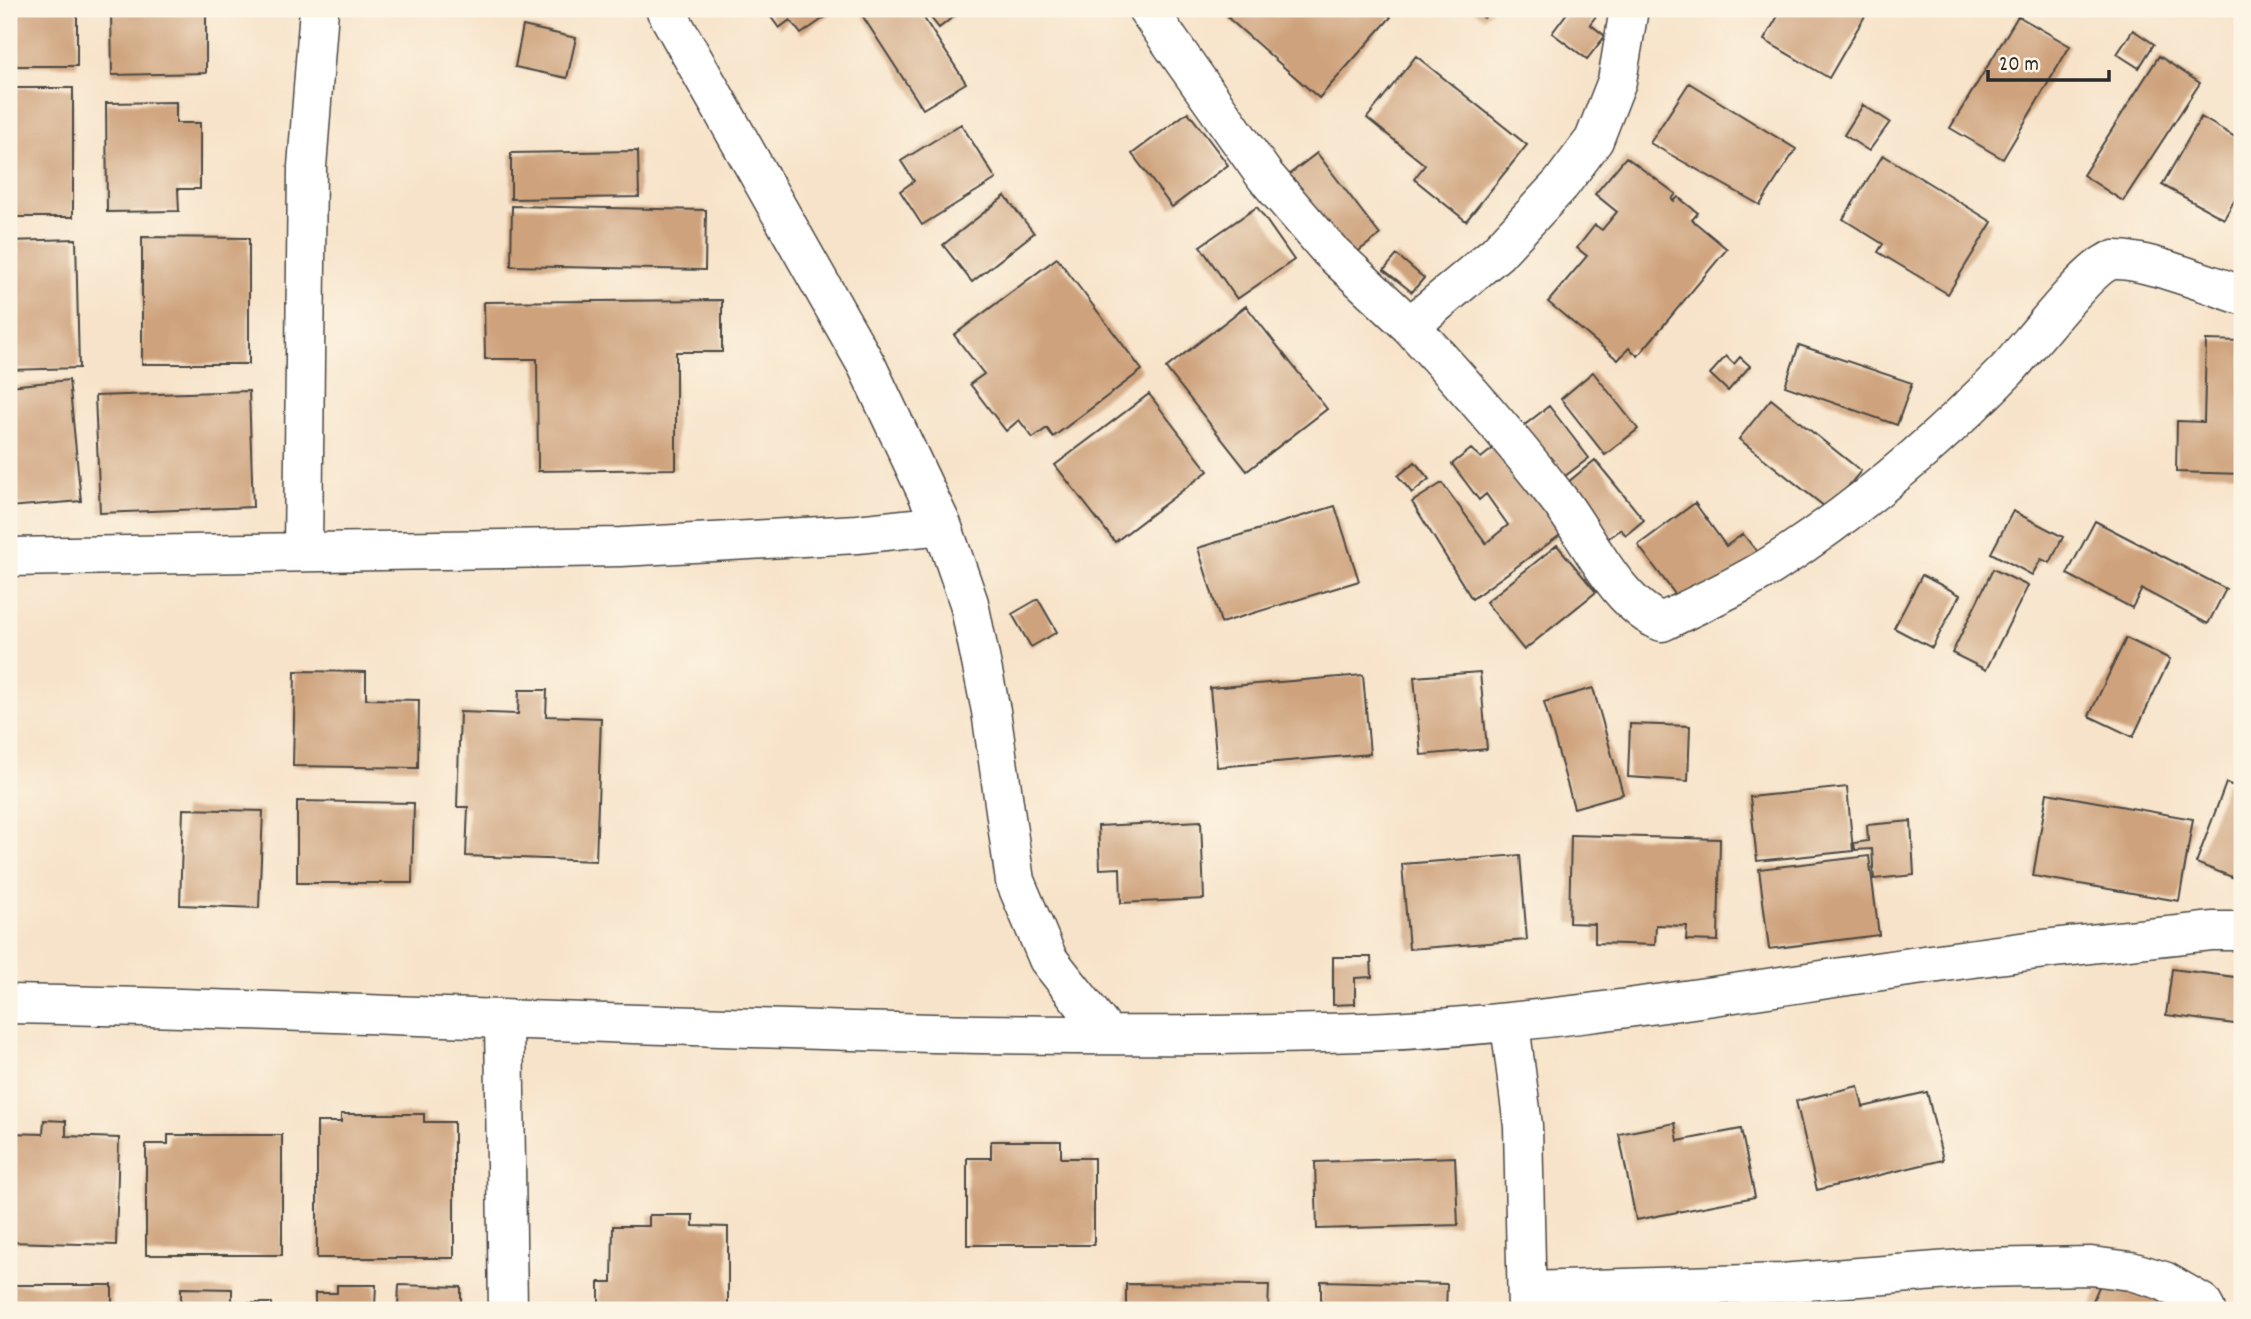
<svg xmlns="http://www.w3.org/2000/svg" width="2251" height="1319" font-family="Dekko,sans-serif">
	<style>
		.building { fill: #cea27c }
		.lines { fill: none; stroke-linecap: round; stroke-linejoin: round }
		.minor-casing { stroke: #4a4743; stroke-width: 41 }
		.minor { stroke: #fff; stroke-width: 38 }
	</style>
	<rect width="100%" height="100%" fill="#fcf5e5"/>
	<filter id="ink" filterUnits="userSpaceOnUse"><feTurbulence type="fractalNoise" baseFrequency=".0143" numOctaves="2"/><feDisplacementMap in="SourceGraphic" scale="14" xChannelSelector="R" yChannelSelector="G"/><feConvolveMatrix kernelMatrix="1 2 1 2 8 2 1 2 1" color-interpolation-filters="sRGB"/></filter>
	<filter id="wash" filterUnits="userSpaceOnUse"><feTurbulence type="fractalNoise" baseFrequency=".00686" numOctaves="4" result="noise"/><feDisplacementMap in="SourceGraphic" scale="28" xChannelSelector="R" yChannelSelector="G"/><feGaussianBlur stdDeviation="1.57" result="paint"/><feColorMatrix in="noise" values="0 0 0 0 0 0 0 0 0 0 0 0 0 0 0 0 0 1.4 0 .05"/><feComposite in="paint" operator="in"/></filter>
	<g filter="url(#wash)">
		<rect width="100%" height="100%" fill="#f7e3c9"/>
		<g id="blocks">
			<!-- building -->
			<path class="building" d="M9,9H77V66H9Z
				M111,9H206V73L112,75Z
				M765,9H837L801,34L790,20L779,28Z
				M858,9H918L966,83L923,109Z
				M924,9H963L939,28Z
				M1237,9H1382L1391,17L1319,98L1228,18Z
				M1472,9H1492L1484,18Z
				M1570,9H1595L1599,12L1590,24L1605,36L1587,59L1552,33Z
				M1782,9H1869L1829,78L1764,40Z
				M2018,16L2070,46L2003,159L1950,128Z
				M523,26L576,38L567,78L515,67Z
				M2133,30L2154,44L2139,68L2117,54Z
				M1416,56L1527,145L1466,221L1414,179L1425,165L1367,118Z
				M2159,56L2200,83L2123,201L2083,175Z
				M1689,83L1796,149L1760,205L1650,143Z
				M9,88H73V217H9Z
				M176,102V123H200V189H178L179,211L107,212L106,103Z
				M1863,105L1890,122L1869,151L1844,135Z
				M1188,112L1228,165L1172,207L1132,154Z
				M2201,117L2237,138L2242,129V187L2224,219L2162,185Z
				M961,124L996,179L922,225L900,191L914,181L901,161Z
				M638,151L639,197L511,199V153Z
				M1317,153L1380,235L1349,258L1287,176Z
				M1883,155L1992,222L1948,294L1878,252L1883,244L1843,219Z
				M1626,157L1676,194L1672,199L1674,201L1678,197L1698,213L1692,220L1727,249L1638,356L1629,348L1618,360L1548,302L1587,256L1577,248L1595,225L1602,230L1617,212L1595,194Z
				M1005,196L1034,233L972,282L943,245Z
				M512,206L706,210L705,270L511,266Z
				M1257,207L1294,260L1237,299L1200,246Z
				M142,237L249,238V364H142Z
				M76,239L79,368L9,370V241Z
				M1397,255L1424,278L1412,292L1384,270Z
				M1057,258L1142,370L1053,437L1047,428L1033,438L1019,420L1006,431L970,384L984,374L954,335Z
				M722,300V352H676V469L538,471L537,359H485L484,302Z
				M1246,306L1327,409L1247,471L1166,368Z
				M2206,340L2242,341V474L2176,472L2177,421L2204,422Z
				M1799,345L1912,383L1897,425L1785,386Z
				M1726,356L1734,364L1740,357L1750,366L1728,391L1710,374Z
				M1593,372L1638,429L1605,455L1561,399Z
				M69,380L81,501L9,507V386Z
				M249,391L253,507L100,513L95,396Z
				M1149,394L1208,471L1115,542L1055,465Z
				M1771,399L1861,471L1829,510L1739,439Z
				M1549,406L1589,458L1557,482L1517,431Z
				M1496,446L1563,533L1472,599L1412,502L1442,483L1486,543L1508,525L1486,494L1479,500L1452,464L1471,449L1481,458Z
				M1595,460L1644,520L1626,535L1620,529L1605,541L1561,488Z
				M1415,462L1429,479L1412,493L1398,476Z
				M1695,503L1726,546L1743,534L1764,561L1684,606L1638,545Z
				M1335,506L1359,581L1221,623L1198,548Z
				M2013,511L2063,537L2050,563L2041,559L2032,575L1991,553Z
				M2095,521L2226,589L2208,624L2142,589L2132,608L2067,574Z
				M1557,545L1596,592L1524,650L1486,602Z
				M1993,569L2028,586L1986,670L1952,653Z
				M1922,575L1960,595L1932,648L1894,628Z
				M1038,599L1057,632L1031,647L1012,614Z
				M2126,638L2170,659L2133,737L2089,716Z
				M295,671L366,672V699L419,700L418,768L293,766Z
				M1480,672L1487,749L1421,755L1414,677Z
				M1363,675L1370,754L1217,767L1210,688Z
				M1593,688L1623,794L1574,808L1544,702Z
				M519,690H547L546,716L601,718L596,861L466,856L468,807H457L460,712L518,714Z
				M1630,724L1690,726L1688,781L1628,777Z
				M2226,783L2242,789V881L2196,863Z
				M1847,787L1853,851L1757,861L1750,797Z
				M2047,793L2193,819L2179,901L2033,876Z
				M297,801L414,803L412,883H297Z
				M183,809L263,811L259,908L180,905Z
				M1201,821L1204,899L1121,903L1120,868L1100,869L1098,826Z
				M1911,821L1914,875L1874,879L1872,849L1855,850L1854,843L1868,841L1867,825Z
				M1571,835L1720,839L1718,941L1686,940L1687,926L1656,925L1655,945L1595,943V924L1569,923Z
				M1520,855L1527,940L1409,949L1402,864Z
				M1869,856L1879,935L1769,949L1759,869Z
				M1333,957H1371L1372,977L1355,978V1004L1333,1005Z
				M2172,969L2242,978V1025L2166,1015Z
				M1858,1086L1863,1107L1927,1092L1943,1160L1817,1190L1796,1101Z
				M341,1114H424V1122H454V1258H317V1122H341Z
				M44,1120L66,1121V1136L119,1138L116,1245L9,1242V1133L43,1134Z
				M1675,1123L1678,1141L1741,1129L1755,1197L1636,1220L1619,1134Z
				M168,1135H282V1255H146V1144H168Z
				M991,1141H1061V1158H1094V1245H967V1158H991Z
				M1455,1157L1458,1225L1317,1229L1315,1162Z
				M649,1215H693V1226L728,1227V1310H599V1282H612L613,1226H649Z
				M2104,1275L2191,1310H2089Z
				M1321,1281L1447,1284L1446,1310H1321Z
				M1126,1284L1269,1285L1268,1310H1126Z
				M9,1285H112V1310H9Z
				M337,1285H376L375,1306H398L399,1285L461,1287V1310H315V1293H337Z
				M181,1288L232,1289V1303H272V1310H181Z"/>
		</g>
	</g>
	<g filter="url(#ink)">
		<use href="#blocks" fill-opacity="0" stroke="#4a4743" stroke-width="2"/>
		<g class="lines">
			<!-- minor casing -->
			<g class="minor-casing">
				<path id="minor" d="M665,9L867,366L942,525
					M1147,9L1265,176L1329,250L1410,326L1497,253L1561,184L1594,140L1617,81L1629,9
					M1410,326C1462,382 1513,440 1560,501C1588,538 1618,605 1662,622C1700,603 1740,586 1775,563C1861,507 1937,442 2007,370C2027,349 2091,263 2114,260C2143,258 2212,286 2242,295
					M303,551L307,167L319,9
					M9,557L621,547L857,534L942,525L969,603L991,711L1015,881L1048,959L1107,1034
					M9,1004C460,1011 912,1046 1363,1032C1582,1024 1796,980 2013,953C2079,944 2145,939 2212,931H2242
					M504,1020L508,1310
					M1510,1024L1523,1126L1527,1310
					M1529,1291L1781,1283L1976,1268L2091,1266L2131,1271L2164,1281L2202,1303L2206,1310"/>
			</g>
			<!-- minor -->
			<use href="#minor" class="minor"/>
		</g>
	</g>
	<!-- margin -->
	<rect width="2251" height="1319" fill="none" stroke="#fcf5e5" stroke-width="35"/>
	<!-- scale -->
	<path d="M1988 70v10h121v-10" fill="none" stroke="#2b2b2b" stroke-width="3.5"/>
	<text x="1999" y="70" font-size="21" fill="#2b2b2b" stroke="#fcf5e5" stroke-width="5" paint-order="stroke">20 m</text>
</svg>
